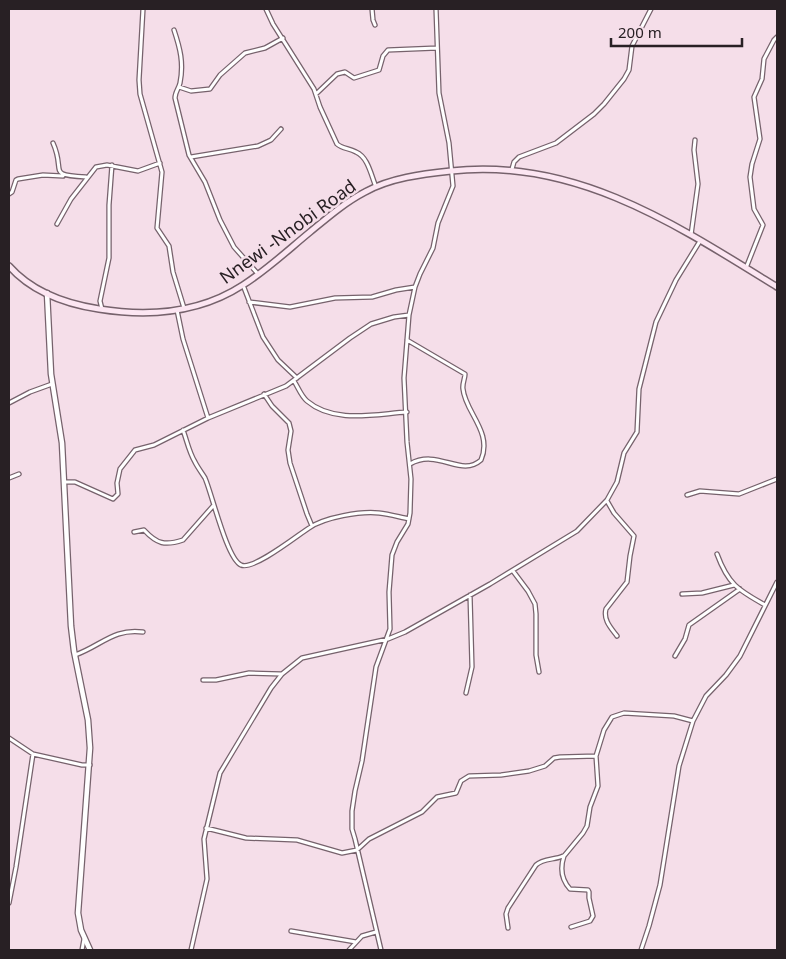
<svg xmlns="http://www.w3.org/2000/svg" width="786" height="959" font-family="'Noto Sans',sans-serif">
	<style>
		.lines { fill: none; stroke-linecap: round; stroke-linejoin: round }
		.minor-casing { stroke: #76626c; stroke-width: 5.5 }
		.tertiary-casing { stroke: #76626c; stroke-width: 7 }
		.secondary-casing { stroke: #76626c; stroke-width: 8 }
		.minor { stroke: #fff; stroke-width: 3 }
		.tertiary { stroke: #fff; stroke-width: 4.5 }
		.secondary { stroke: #fce6f2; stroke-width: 5 }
		.labels { text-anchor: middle; stroke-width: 5; stroke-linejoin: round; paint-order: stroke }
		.street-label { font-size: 18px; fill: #282024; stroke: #f5dee9 }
	</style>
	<rect width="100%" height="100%" fill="#f5dee9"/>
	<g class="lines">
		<!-- minor casing -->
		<g class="minor-casing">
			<path id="minor" d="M143,9L139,80L140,94L162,172L157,228L169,246L173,272L184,308
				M266,9L273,24L314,89L320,107L337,144C343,149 349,148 356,152C368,157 371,175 376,187
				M372,9L373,20L375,25
				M174,30C180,48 184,63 180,83C179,88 175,92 175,98L189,155L205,182L220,220L234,247L258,274
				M179,87L191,91L210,89L220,75L245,53L265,48L283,38
				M316,94L337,74L345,72L354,78L379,70L383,56L388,50L437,48
				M53,143C66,172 46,175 86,177
				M191,157L258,146L271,140L281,129
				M512,169L514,162L519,157L556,143L594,114L604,104L624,79L629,70L632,46L651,9
				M9,194L12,192L16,180L18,179L43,175L63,176
				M57,224L71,199L96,167L107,165L138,171L160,163
				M691,235L698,184L694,150L695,140
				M746,268L763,225L754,209L750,177L752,164L760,139L754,97L762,79L764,59L774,40L777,37
				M243,285L263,337L278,360L297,378
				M249,302L290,307L335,298L372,297L396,290L415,287
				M102,309L100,301L109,258V205L112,165
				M177,310L183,339L208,418
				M407,340L465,374C465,379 462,384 463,389C465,412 493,432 481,460C461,478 438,448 410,464
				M294,381C298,387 301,396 307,401C334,424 375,414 407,412
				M264,394L272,406L289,423L291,431L288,450L290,463L307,514L312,526
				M9,403L30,392L52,384
				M183,430C187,441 189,452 195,462C198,468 202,473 205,478C212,494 227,559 241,565C253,571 298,535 309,528C325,517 361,511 379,513C389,514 399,517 409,519
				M9,478L19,474
				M65,482H75L113,499L118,494L117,483L120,469L135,450L154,445L208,418L286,386L350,338L371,324L394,317L409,315
				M687,495L700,491L739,494L777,479
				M607,501L614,513L634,536L630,556L627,582L606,609C603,620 611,628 617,636
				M134,532L144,530C157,544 165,546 183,540L213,506
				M717,554C728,584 738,590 765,605
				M513,571L528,591L535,604L536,614V655L539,672
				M682,594L702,593L734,585
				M75,655C101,646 113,628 143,632
				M675,656L685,639L689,625L740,589
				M203,680H216L249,673L281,674
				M466,693L472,667L470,595
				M9,738L33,754L82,765H90
				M206,828L246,838L297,840L342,853L357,850L369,839L422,812L437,797L456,793L461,781L469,776L501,775L529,771L545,766L554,758L560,757L596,756
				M9,903L16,867L33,754
				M571,927L590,921L593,916L589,898V892L588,890L570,889C561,879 560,868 564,856L583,833L587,826L590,807L598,786L596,756L604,730L612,717L624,713L674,716L693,721
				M508,928L506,914L508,908L536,865C543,858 555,860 563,856
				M291,931L356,942
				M82,950L84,939
				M191,950L207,879L204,839L220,773L271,688L282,674L302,658L388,639L405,632L490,584L577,531L607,500L617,482L624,453L637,432L639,389L656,322L676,280L700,241
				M349,950L362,936L376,932
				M381,950L355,839L352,829V811L355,791L362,761L376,667L390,629L389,592L392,555L397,542L408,524L410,513L411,479L407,442L404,378L409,315L415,287L420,274L433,248L438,223L453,186L449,143L439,93L436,9
				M641,950L649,926L660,885L679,766L693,721L706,696L726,675L740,656L777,582"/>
		</g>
		<!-- tertiary casing -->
		<g class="tertiary-casing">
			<path id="tertiary" d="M47,293L51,374L62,443L71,626L74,651L88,720L90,748L78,913L81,930L90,950"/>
		</g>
		<!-- secondary casing -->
		<g class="secondary-casing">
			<path id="secondary" d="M9,266C32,292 66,304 99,309C149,317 200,313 243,285C267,270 288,250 310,232C327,218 344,203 365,192C390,178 422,174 451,171C574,157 677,225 777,287"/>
		</g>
		<!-- minor -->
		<use href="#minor" class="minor"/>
		<!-- tertiary -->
		<use href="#tertiary" class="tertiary"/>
		<!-- secondary -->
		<use href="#secondary" class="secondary"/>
	</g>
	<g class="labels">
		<!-- street labels -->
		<g class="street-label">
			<text transform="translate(288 232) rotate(-36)" y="6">Nnewi -Nnobi Road</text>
		</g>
	</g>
	<!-- border -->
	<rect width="786" height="959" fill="none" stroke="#282024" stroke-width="20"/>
	<!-- scale -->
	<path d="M611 38v8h131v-8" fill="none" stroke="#282024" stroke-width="2.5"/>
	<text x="618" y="38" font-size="15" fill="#282024" stroke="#f5dee9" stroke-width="4" paint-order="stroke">200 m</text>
</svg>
